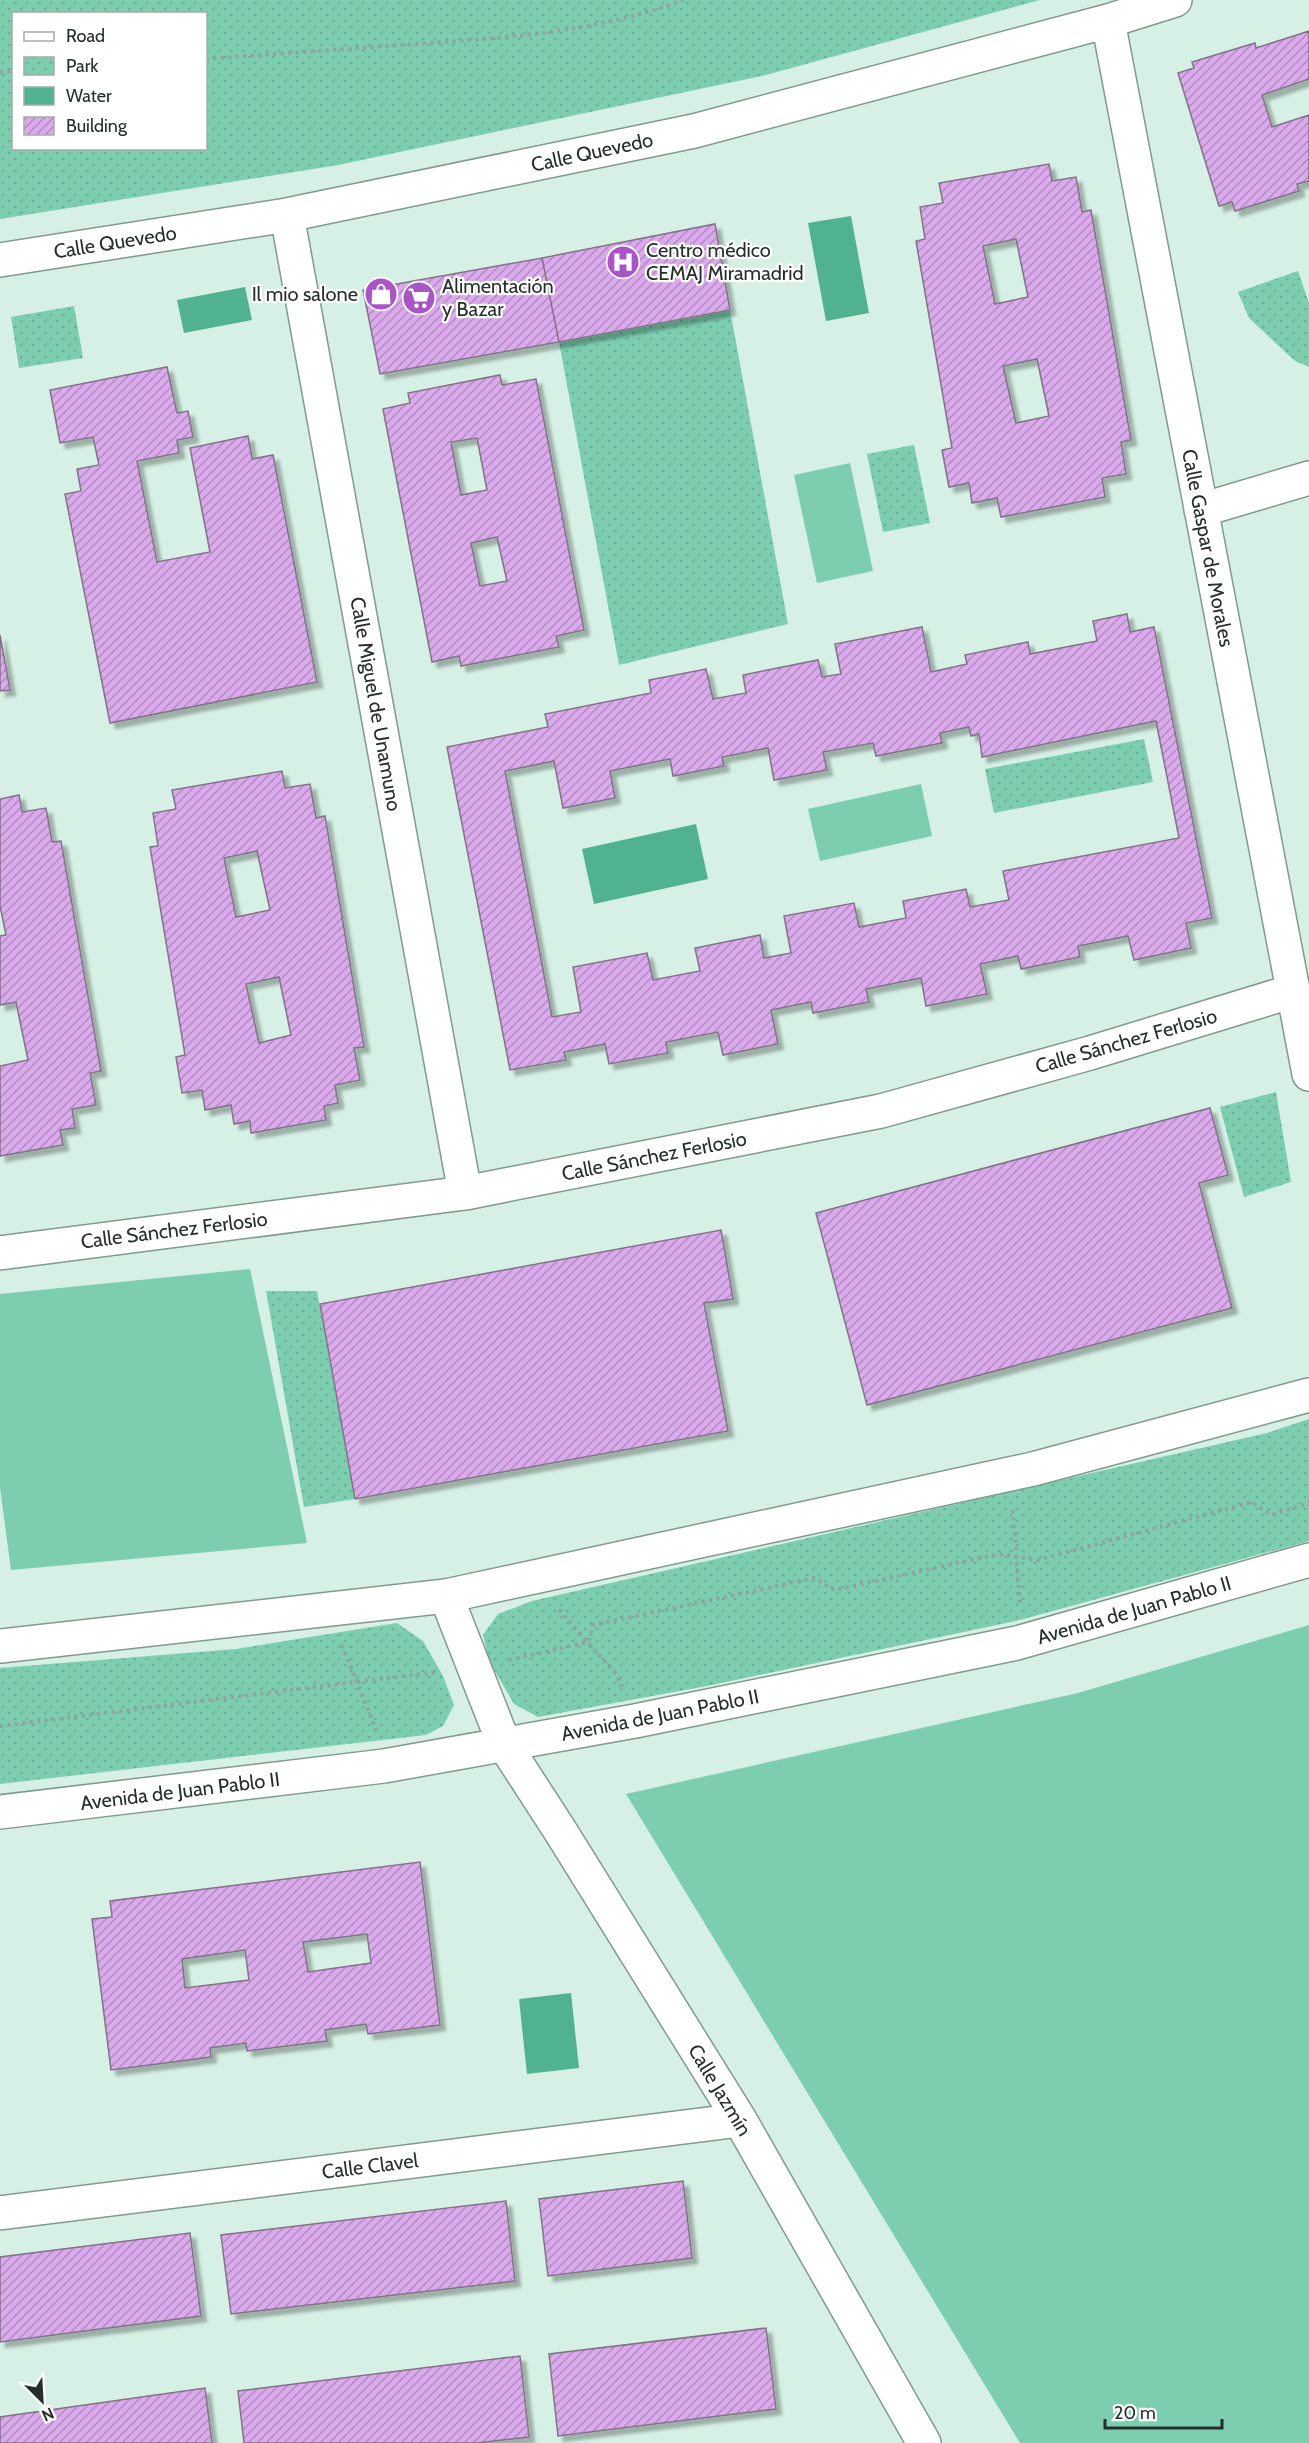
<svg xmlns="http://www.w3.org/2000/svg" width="1309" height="2443" font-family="Cabin,sans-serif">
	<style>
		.grass { fill: #7cceaf }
		.park { fill: url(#park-dots); fill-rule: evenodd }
		.water { fill: #50b290 }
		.building { fill: url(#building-hatch); stroke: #807385; stroke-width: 1.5; fill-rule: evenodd; filter: url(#shadow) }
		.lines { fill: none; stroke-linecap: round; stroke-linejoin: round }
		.minor-casing { stroke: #82998f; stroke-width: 36 }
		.path { stroke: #90a49c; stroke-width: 4; stroke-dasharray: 3 4.5; stroke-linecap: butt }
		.minor { stroke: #fff; stroke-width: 33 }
		.labels { text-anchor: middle; stroke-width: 4.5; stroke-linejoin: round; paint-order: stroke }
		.street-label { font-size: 20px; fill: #252e2a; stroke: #fff }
		.poi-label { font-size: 20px; fill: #252e2a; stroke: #fff; text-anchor: start }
	</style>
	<defs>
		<pattern id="park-dots" width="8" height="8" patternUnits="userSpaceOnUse" patternTransform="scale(1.5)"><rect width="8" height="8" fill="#7cceaf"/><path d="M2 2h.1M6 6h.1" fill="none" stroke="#6bb197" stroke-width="1.8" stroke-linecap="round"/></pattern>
		<pattern id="building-hatch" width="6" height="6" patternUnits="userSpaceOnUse" patternTransform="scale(1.5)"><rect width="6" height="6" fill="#daaaed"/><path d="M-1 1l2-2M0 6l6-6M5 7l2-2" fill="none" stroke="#b18bc0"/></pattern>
		<filter id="shadow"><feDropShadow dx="5.5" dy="5.5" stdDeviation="1.5" flood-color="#0004"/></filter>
	</defs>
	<rect width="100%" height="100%" fill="#d6f0e5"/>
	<!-- grass -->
	<path class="grass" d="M850,463L873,571L817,583L794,475Z
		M921,784L932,836L820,861L808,809Z
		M250,1269L307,1543L11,1570L0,1488V1294Z
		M1309,1625V2443H1020L626,1794L1078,1693Z"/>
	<!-- park -->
	<path class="park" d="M0,0H1040L766,75L338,165L0,219ZM14,14H206V148H14Z
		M1298,271L1309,303V367L1295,361L1249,318L1238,292Z
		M74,306L83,358L19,368L11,317Z
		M730,310L788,624L619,665L559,342Z
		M914,445L930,523L883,532L867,454Z
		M1144,739L1153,782L994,813L985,769Z
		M1276,1092L1291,1182L1244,1197L1220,1107Z
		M266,1291H317L355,1499L304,1507Z
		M1309,1419V1541L1020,1620L707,1686L538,1717L514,1704L489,1661L483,1635L498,1614L532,1601L1267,1433Z
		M397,1623L423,1641L443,1676L454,1705L443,1726L426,1735L0,1784V1668L236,1649Z"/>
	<!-- water -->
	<path class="water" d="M851,216L869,313L826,321L808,223Z
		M245,287L252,320L184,333L177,300Z
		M696,824L708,879L594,904L582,849Z
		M571,1993L579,2068L527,2074L519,1999Z"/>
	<!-- building -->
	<path class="building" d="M1309,31V79L1262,95L1272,127L1309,115V181L1297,184L1299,191L1235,211L1232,202L1219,206L1178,73L1194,68L1192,62L1255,43L1256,48Z
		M1049,164L1052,181L1076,177L1082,212L1091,210L1131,440L1121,442L1126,474L1102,478L1105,497L1001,517L997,498L972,503L969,483L949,487L942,450L952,448L916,241L925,239L920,207L943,203L939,183ZM1016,239L1028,297L995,304L983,246ZM1037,359L1049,416L1016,423L1003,366Z
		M715,224L730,310L559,342L542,258Z
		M542,258L559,342L380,374L363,290Z
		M167,367L177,413L188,411L193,437L177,440L179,453L137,461L157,562L210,552L190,448L248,436L252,459L273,455L317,682L110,723L65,494L81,491L77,469L99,465L93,437L60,443L50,390Z
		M500,375L502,385L536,379L584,630L556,636L559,647L461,666L459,656L432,662L383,409L410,403L408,393ZM477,438L487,490L461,495L451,442ZM497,537L507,581L480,586L471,543Z
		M1127,614L1130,632L1154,627L1212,918L1186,923L1191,948L1134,960L1128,936L1078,946L1080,957L1021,969L1018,956L980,964L987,994L926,1006L921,978L866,989L869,1002L813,1013L811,1002L771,1010L778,1044L723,1055L718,1032L666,1042L668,1053L609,1064L605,1044L564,1052L566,1060L510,1070L447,747L548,727L545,714L651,693L649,680L706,669L713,699L746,693L743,675L818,660L822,677L841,674L835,644L922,627L931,672L967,664L965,655L1028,642L1030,654L1097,641L1093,621ZM1156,721L1179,838L1003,871L1009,900L970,907L966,889L903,901L906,918L859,927L854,903L784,916L791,953L764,958L760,935L695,948L700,971L653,980L647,953L573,967L581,1012L552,1017L505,771L554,761L563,808L615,798L610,771L670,759L673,776L724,766L722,757L768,748L774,780L827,770L823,752L873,743L876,756L942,743L940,733L969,727L971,736L979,734L982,757Z
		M0,635L10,690L0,691Z
		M282,771L285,788L310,784L316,818L325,816L364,1047L354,1048L360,1080L335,1085L338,1103L324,1106L326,1120L251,1133L250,1121L234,1124L231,1105L205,1110L202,1090L182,1093L176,1057L185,1055L150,847L158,846L153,813L176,809L172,790ZM257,851L270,910L236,917L224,858ZM279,977L291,1035L259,1043L246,984Z
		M19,795L22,812L46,808L52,842L61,841L101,1071L90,1073L96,1105L72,1109L75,1128L60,1130L63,1145L0,1156V1066L28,1060L16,1002L0,1005V936L6,935L0,906V799Z
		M1210,1108L1228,1175L1199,1183L1232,1308L867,1405L816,1213Z
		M721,1230L733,1299L704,1303L728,1431L355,1499L320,1304Z
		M420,1862L440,2025L368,2034L366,2024L325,2030L327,2041L247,2051L246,2043L210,2048L211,2057L111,2070L92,1919L112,1917L110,1901ZM367,1934L371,1963L308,1972L303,1942ZM245,1950L249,1980L185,1988L182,1959Z
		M683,2181L692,2258L548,2276L539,2199Z
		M506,2201L515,2281L231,2314L221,2235Z
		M190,2233L201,2316L0,2342V2257Z
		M766,2328L776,2409L558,2436L549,2354Z
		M520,2356L529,2437L477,2443H244L238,2391Z
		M205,2388L212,2443H0V2417Z"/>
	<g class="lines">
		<!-- minor casing -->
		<g class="minor-casing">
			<path id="minor" d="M1108,21L1309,1074
				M287,215L465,1193
				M0,260L287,215L694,131L1108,21L1175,0
				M1201,510L1309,478
				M0,1253L465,1193L881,1111L1090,1053L1293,991
				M446,1596L504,1744L561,1832L740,2120L924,2443
				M0,1646L446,1596L1033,1469L1309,1395
				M0,1812L384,1766L635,1721L1017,1643L1309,1560
				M0,2213L740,2120"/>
		</g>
		<!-- path -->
		<path class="path" d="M206,59C275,54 345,49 415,44C504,38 598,32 683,0
			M0,72L14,71
			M1013,1510L1020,1604
			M559,1610L617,1675L622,1687
			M342,1645L376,1730
			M509,1660L588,1642L593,1625L814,1578L835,1590L998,1554L1038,1560L1252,1502L1271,1515L1309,1503
			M0,1726L437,1672"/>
		<!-- minor -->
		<use href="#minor" class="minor"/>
	</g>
	<!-- icons -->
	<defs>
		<g id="hospital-disc" transform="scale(1.725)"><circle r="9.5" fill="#a856c6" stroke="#fff"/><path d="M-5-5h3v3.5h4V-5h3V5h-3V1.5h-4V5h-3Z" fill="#fff"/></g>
		<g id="shop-disc" transform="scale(1.725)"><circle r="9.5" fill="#a856c6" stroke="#fff"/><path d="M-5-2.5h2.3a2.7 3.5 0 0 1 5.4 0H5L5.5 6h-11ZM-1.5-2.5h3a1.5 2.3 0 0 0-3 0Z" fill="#fff"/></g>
		<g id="supermarket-disc" transform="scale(1.725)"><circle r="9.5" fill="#a856c6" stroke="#fff"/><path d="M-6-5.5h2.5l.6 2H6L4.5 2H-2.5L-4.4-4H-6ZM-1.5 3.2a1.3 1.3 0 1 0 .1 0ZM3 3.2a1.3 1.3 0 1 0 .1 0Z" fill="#fff"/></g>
	</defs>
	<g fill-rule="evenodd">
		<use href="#hospital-disc" x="623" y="262"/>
		<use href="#shop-disc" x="381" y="294"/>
		<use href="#supermarket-disc" x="419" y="298"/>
	</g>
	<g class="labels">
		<!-- street labels -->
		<g class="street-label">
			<text transform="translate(592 152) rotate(-12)" y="7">Calle Quevedo</text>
			<text transform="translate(115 242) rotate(-9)" y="7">Calle Quevedo</text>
			<text transform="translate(1208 548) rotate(79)" y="7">Calle Gaspar de Morales</text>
			<text transform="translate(376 704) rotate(80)" y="7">Calle Miguel de Unamuno</text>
			<text transform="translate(1126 1041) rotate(-16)" y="7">Calle Sánchez Ferlosio</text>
			<text transform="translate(654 1156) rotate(-11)" y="7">Calle Sánchez Ferlosio</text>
			<text transform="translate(174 1230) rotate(-7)" y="7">Calle Sánchez Ferlosio</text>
			<text transform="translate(1134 1610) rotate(-16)" y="7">Avenida de Juan Pablo II</text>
			<text transform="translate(660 1715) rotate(-11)" y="7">Avenida de Juan Pablo II</text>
			<text transform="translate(180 1791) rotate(-7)" y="7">Avenida de Juan Pablo II</text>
			<text transform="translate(720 2090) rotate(59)" y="7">Calle Jazmín</text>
			<text transform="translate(370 2166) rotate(-7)" y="7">Calle Clavel</text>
		</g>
		<!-- poi labels -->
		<g class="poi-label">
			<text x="646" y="257">Centro médico<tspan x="646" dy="23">CEMAJ Miramadrid</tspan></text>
			<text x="442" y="293">Alimentación<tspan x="442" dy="23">y Bazar</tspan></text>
			<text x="358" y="301" text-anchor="end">Il mio salone</text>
		</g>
	</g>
	<!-- legend -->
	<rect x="12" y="12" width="195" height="138" fill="#ffffff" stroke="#a8abaa" stroke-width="1.5"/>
	<rect x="24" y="32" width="30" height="9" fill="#ffffff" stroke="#a8abaa" stroke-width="1.5"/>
	<text x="66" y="42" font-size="18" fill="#252e2a">Road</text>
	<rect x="24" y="57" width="30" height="18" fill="url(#park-dots)" stroke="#a8abaa" stroke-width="1.5"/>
	<text x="66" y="72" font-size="18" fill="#252e2a">Park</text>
	<rect x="24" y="87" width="30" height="18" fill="#50b290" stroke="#a8abaa" stroke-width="1.5"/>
	<text x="66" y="102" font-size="18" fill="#252e2a">Water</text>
	<rect x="24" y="117" width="30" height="18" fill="url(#building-hatch)" stroke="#a8abaa" stroke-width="1.5"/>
	<text x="66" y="132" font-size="18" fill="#252e2a">Building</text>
	<!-- north arrow -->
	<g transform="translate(42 2401) rotate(156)" stroke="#ffffff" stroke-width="4.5" paint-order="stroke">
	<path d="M0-4.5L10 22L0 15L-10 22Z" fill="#252e2a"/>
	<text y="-9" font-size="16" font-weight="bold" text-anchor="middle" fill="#252e2a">N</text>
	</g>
	<!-- scale -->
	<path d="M1105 2419v9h117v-9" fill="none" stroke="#252e2a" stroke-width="3"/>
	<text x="1114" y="2419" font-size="18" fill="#252e2a" stroke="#ffffff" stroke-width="4.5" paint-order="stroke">20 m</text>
</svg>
